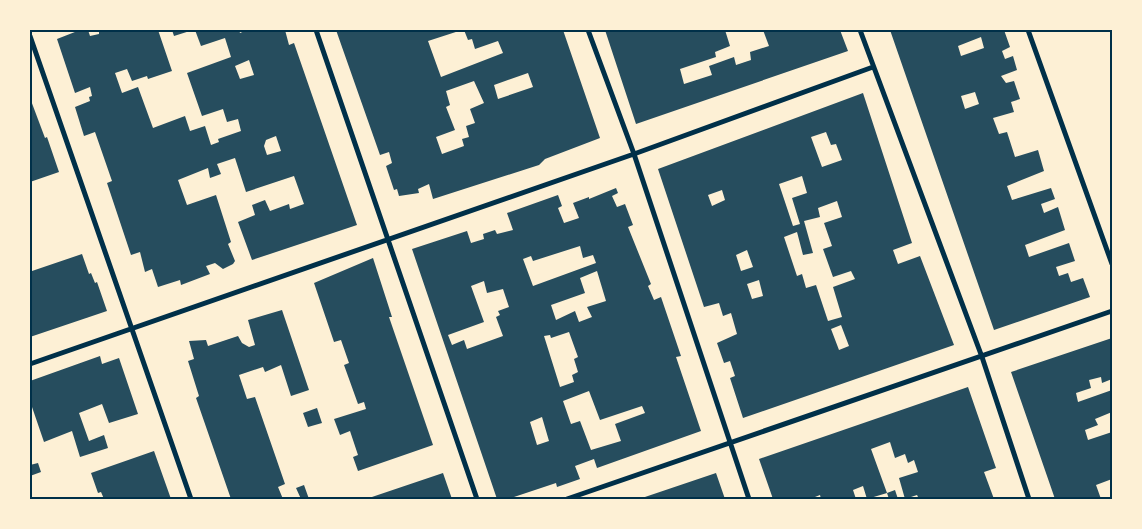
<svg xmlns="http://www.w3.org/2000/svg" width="1142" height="529" font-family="Jost,sans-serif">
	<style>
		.building { fill: #264d5e; fill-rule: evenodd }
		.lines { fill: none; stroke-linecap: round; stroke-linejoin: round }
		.minor { stroke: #003049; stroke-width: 5 }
		.neatline { fill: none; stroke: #003049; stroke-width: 2 }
	</style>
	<rect width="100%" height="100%" fill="#fdf0d5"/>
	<!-- building -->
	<path class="building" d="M80,30H88L90,36L99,34V30H158L172,71L148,79L147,76L132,81L127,69L115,73L122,93L138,87L153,128L185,116L190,131L205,126L211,145L219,142L218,139L241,131L238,119L227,122L223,109L202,116L187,73L231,57L225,38L201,46L195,30H239L240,33L247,30H285L289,45L294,43L357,225L252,260L238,222L255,215L252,205L265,200L270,211L289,204L290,209L304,204L294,176L246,192L235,158L217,164L221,174L210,178L208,168L178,180L187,205L216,195L231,242L228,244L235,261L233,264L223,269L215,263L206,266L210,274L181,285L180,280L158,287L152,269L145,272L140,252L131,255L107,183L112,181L95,132L84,136L75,107L90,101L89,97L92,96L90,87L75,93L57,39ZM249,60L254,75L240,79L235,66ZM276,136L281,151L267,155L264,146L266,140Z
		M172,30H193L174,36Z
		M336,30H462L428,41L441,77L503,53L498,41L475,49L472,39L468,40L464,30H563L600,138L545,159L539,165L433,199L429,184L418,189L419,193L399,196L397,189L394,190L386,166L392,163L389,152L380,155ZM528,73L533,87L498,99L494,85ZM474,81L484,103L470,109L475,123L466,126L469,137L462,139L464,146L442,154L436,137L455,130L446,107L450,105L446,91Z
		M605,30H709L710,32L725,30L730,46L715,52L716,57L680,69L684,84L712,75L709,66L734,57L736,65L751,60L750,52L769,46L763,30H840L848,51L636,124Z
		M890,30H1004L1010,47L1002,51L1005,59L1013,56L1017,70L1001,76L1006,83L1014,81L1020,99L1011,102L1014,112L993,118L999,134L1007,132L1015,157L1038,150L1044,171L1007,186L1012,200L1051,188L1055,199L1041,204L1044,213L1058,207L1065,230L1025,245L1029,257L1069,243L1075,261L1056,267L1059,276L1068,273L1071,282L1083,278L1090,297L994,330ZM981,37L984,48L961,56L958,46ZM975,92L979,104L965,109L961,96Z
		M863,93L912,243L893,250L898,264L920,256L954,345L743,418L730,378L735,376L730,361L724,363L717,343L737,334L731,313L723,316L719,303L704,307L658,169ZM826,132L831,145L836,144L842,160L822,167L811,137ZM802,176L807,193L792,198L800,224L793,226L779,184ZM722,190L725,200L712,206L708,195ZM837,201L842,217L824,223L832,246L823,249L833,277L851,271L855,279L833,287L842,317L828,321L816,285L806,288L802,274L797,276L784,237L797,232L803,255L813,253L804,221L820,217L818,208ZM747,250L753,267L741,271L736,255ZM759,280L763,296L752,299L747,284ZM841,325L849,346L839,350L831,329Z
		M30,98L45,138L47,137L59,172L30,182Z
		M616,188L618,193L612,196L617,207L625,204L633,225L628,227L651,284L648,286L654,300L661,297L681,356L676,357L701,431L597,468L594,459L575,466L580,479L557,487L556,483L508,499H497L412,249L467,231L471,243L484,239L483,234L495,230L497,234L513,230L507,213L558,195L562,206L558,208L564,223L579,218L573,203L589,197V199ZM580,246L583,258L593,255L596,263L533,286L523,259L531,256L533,261ZM597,271L606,301L587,307L592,317L579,322L575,311L556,320L551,305L585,293L580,278ZM484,281L487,293L503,289L509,307L498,311L500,315L496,317L503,336L467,349L464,340L452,345L448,335L484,322L471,286ZM569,332L578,357L574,359L578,372L572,375L574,382L560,387L544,336L550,335L551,338ZM589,391L600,420L642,406L645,413L615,424L621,441L591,450L580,421L571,424L563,401ZM542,417L549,441L537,445L530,422Z
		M82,254L89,274L91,273L95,283L97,282L107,311L30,337V266L32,271Z
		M373,258L392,317H389L433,445L358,471L353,457L358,455L350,431L340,435L334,419L366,409L364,402L358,404L344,365L349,363L341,340L334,342L314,283Z
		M282,310L309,390L291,396L281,365L265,372L263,367L239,375L247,399L255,397L285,484L278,487L283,499H231L196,398L199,396L188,361L194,359L189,341L206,340L208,346L238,336L242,343L249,347L255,345L248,320Z
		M1112,338V379L1102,383L1101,377L1089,380L1091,388L1076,393L1078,402L1112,390V412L1095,419L1098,425L1085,430L1088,440L1112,432V479L1096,485L1101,499H1055L1011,372Z
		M100,356L102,364L119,358L138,414L109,423L102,404L79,413L89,441L104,435L108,448L80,457L72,431L44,442L32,407L30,408V381Z
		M968,387L996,468L984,472L994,499H919L917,495L905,499L899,478L918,472L914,460L908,463L905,454L895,458L890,442L871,449L887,493L867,499L863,486L853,490L856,499H821L820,495L810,499H773L759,459Z
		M317,408L322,423L308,427L303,413Z
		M154,451L171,499H104L101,492L98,493L91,473Z
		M38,463L41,472L30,476V465Z
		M443,473L452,499H366Z
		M716,473L725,499H639Z
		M304,485L309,499H301L296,488Z
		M895,490L898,499H889L887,493Z"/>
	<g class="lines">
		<!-- minor -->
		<path class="minor" d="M316,30L477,499
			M588,30L634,154L749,499
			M860,30L982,357L1029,499
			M1028,30L1112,264
			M30,36L191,499
			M30,364L634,154L873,67
			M567,499L1112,311"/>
	</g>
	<!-- border -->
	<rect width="1142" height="529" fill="none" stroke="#fdf0d5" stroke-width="62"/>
	<rect x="31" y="31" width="1080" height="467" class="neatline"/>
</svg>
